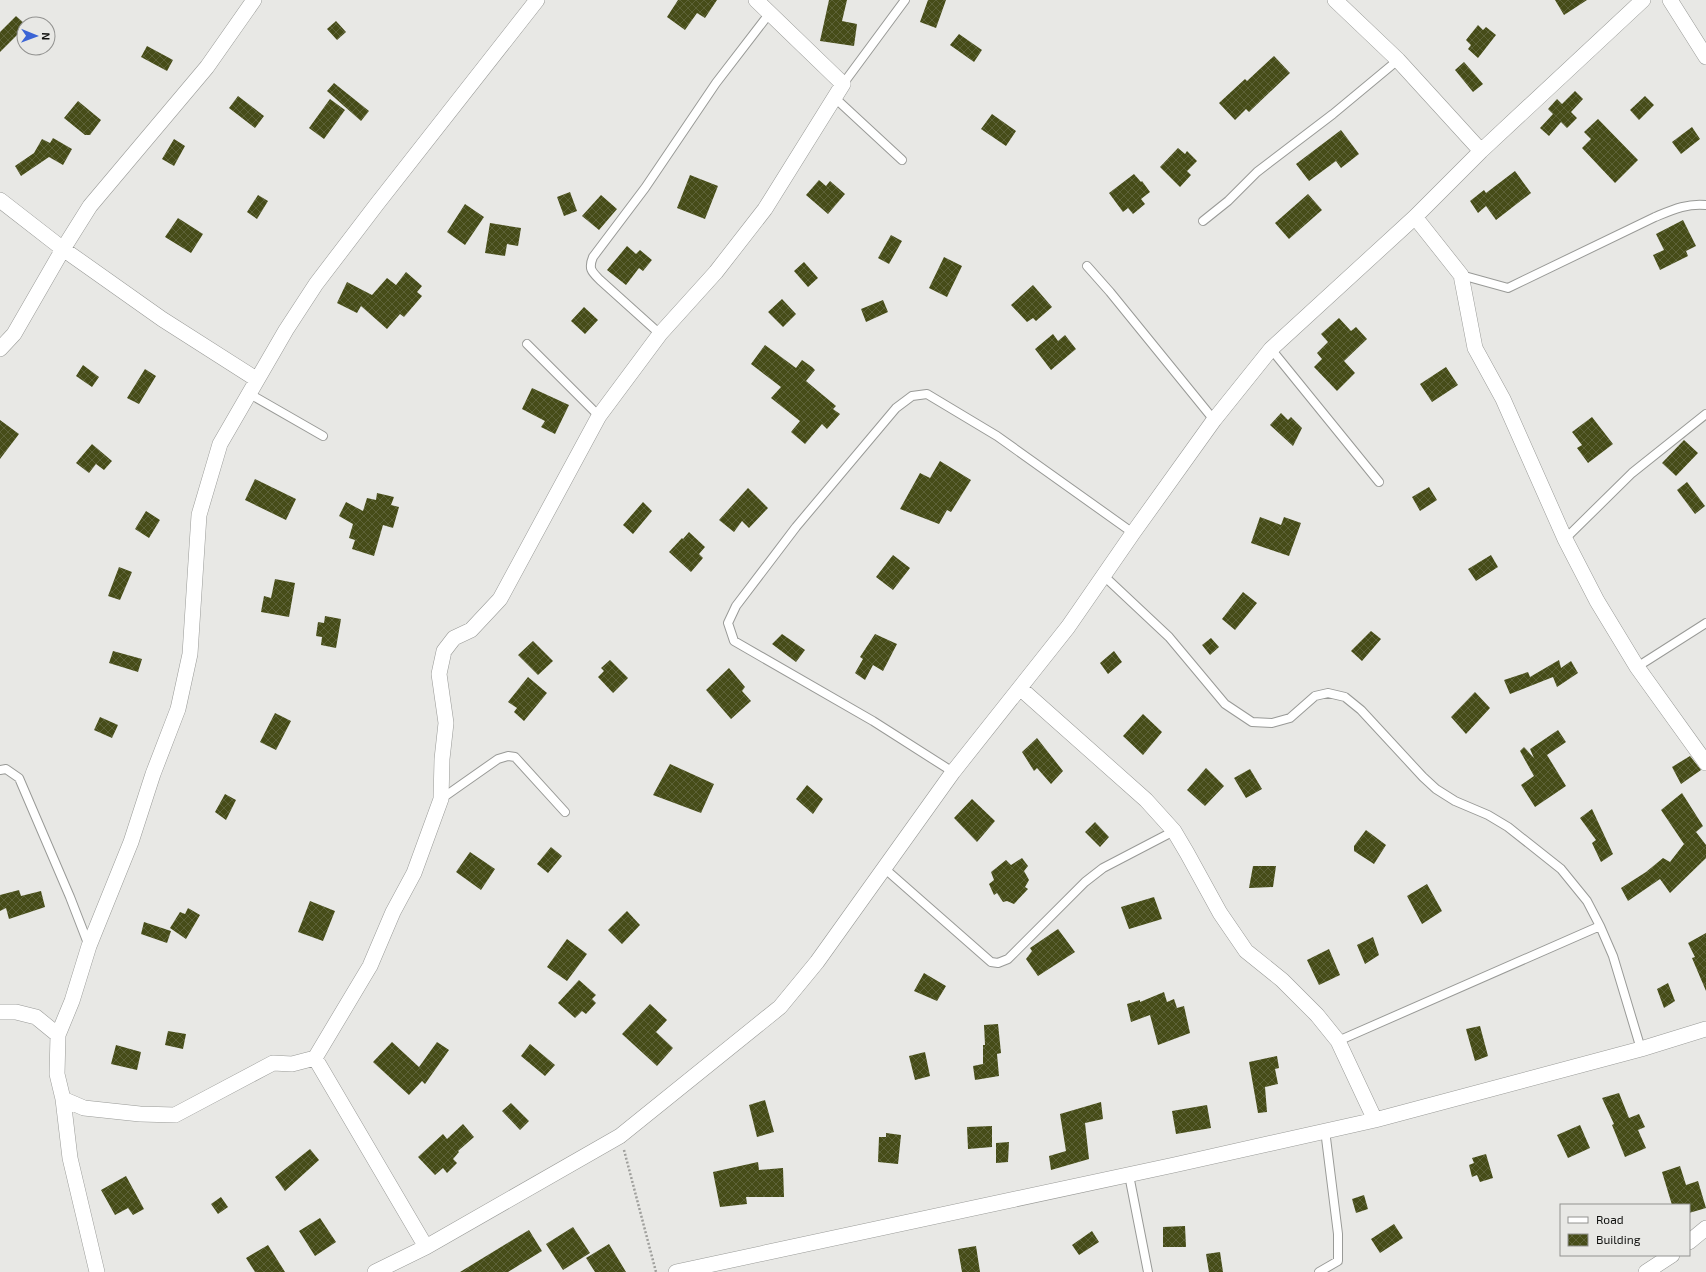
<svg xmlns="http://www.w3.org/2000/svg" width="1706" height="1272" font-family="'Exo 2',sans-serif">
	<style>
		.building { fill: url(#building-cross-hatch) }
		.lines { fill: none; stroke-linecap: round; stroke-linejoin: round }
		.service-casing { stroke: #999a97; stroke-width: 10 }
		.minor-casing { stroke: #999a97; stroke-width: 16 }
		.path { stroke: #9e9e9b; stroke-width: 2.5; stroke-dasharray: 2 2; stroke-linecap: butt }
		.service { stroke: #fff; stroke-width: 8 }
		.minor { stroke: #fff; stroke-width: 15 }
	</style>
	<defs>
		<pattern id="building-cross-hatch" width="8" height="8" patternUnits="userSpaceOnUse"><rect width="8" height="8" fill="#464c18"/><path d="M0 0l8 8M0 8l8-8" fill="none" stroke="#5d6238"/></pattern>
	</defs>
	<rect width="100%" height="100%" fill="#e8e8e5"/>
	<!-- building -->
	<path class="building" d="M678,0H717L705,18L697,13L685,30L667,17Z
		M829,0H847L842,21L857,24L854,46L820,41Z
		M928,0H946L936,28L920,22Z
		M1555,0H1587L1564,15Z
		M16,16L25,24L24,28L0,52V32Z
		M336,21L346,32L337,40L327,29Z
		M1478,25L1483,30L1486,27L1496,35L1478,58L1468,49L1471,45L1466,40Z
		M959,34L982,50L974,62L950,45Z
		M147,46L173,60L167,71L141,57Z
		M1274,56L1290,73L1249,112L1246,109L1235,120L1219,103L1245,79L1247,81Z
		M1464,62L1483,84L1473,92L1455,70Z
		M334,83L369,111L361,121L327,91Z
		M1575,91L1583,99L1571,112L1577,118L1567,128L1561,122L1549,136L1540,128L1553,114L1548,109L1557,99L1562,104Z
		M238,96L264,116L255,128L229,108Z
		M1645,96L1654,105L1639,120L1630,110Z
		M330,99L345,110L324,139L309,128Z
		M78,101L101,120L90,135H85L64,118Z
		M992,114L1016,131L1006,146L981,129Z
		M1598,119L1638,160L1615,183L1582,148L1591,139L1584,132Z
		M1692,127L1700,139L1681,154L1672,142Z
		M1341,130L1359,154L1341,168L1336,161L1309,181L1296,164Z
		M53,138L72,149L63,165L49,157L21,176L15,166L34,153L42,139L50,143Z
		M174,139L185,146L174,166L162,159Z
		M1178,148L1185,154L1187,151L1197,161L1187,171L1191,175L1180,187L1160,167Z
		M1515,171L1531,193L1496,220L1486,206L1478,213L1470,201L1484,190L1486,193Z
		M1134,174L1141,182L1142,181L1150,192L1141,199L1145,204L1133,214L1128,208L1123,212L1109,193Z
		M690,175L718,186L705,219L677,208Z
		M819,180L826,186L830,181L845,194L828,214L806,195Z
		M570,192L577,211L564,216L557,197Z
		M1308,194L1322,210L1289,239L1275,223Z
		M258,195L268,201L257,219L247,212Z
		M601,195L617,209L599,230L582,216Z
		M465,204L484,217L465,245L447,232Z
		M178,218L203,234L191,253L165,237Z
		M1683,220L1696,246L1686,251L1688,256L1660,270L1653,255L1664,250L1656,234Z
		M490,223L521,228L518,246L507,244L505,256L485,253Z
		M891,235L902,241L889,264L878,258Z
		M627,246L636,254L640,250L652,260L643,271L639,268L626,285L607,270Z
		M944,257L962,266L947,297L929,288Z
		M804,262L818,278L808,287L794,271Z
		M406,272L422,286L417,292L422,296L404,317L400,314L387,329L361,306L357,313L337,303L347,282L372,295L387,278L396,285Z
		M1033,285L1052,307L1036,321L1033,318L1027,322L1011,305Z
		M782,299L796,314L783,327L768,312Z
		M883,300L888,312L866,322L861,309Z
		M584,307L598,320L585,334L571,321Z
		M1339,318L1351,331L1356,327L1367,339L1344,361L1355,373L1337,391L1314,367L1322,359L1317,353L1328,342L1321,334Z
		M1053,334L1058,341L1065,335L1076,349L1051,370L1035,349Z
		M765,345L796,368L802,360L812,367L815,370L806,381L836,406L833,409L840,414L827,429L822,424L805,444L791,432L800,421L771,398L781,387L751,364Z
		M83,365L99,377L92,387L76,376Z
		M1446,367L1458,385L1432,402L1420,384Z
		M145,369L156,376L139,404L127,398Z
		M532,388L569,405L555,434L541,427L545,421L522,409Z
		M1281,413L1288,420L1291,417L1302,428L1293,446L1270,425Z
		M1592,417L1613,444L1588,463L1577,448L1582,445L1572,432Z
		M0,420L19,434L0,459Z
		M1684,440L1698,453L1676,476L1662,463Z
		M92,444L112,461L104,470L96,464L89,473L76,463Z
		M940,461L971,480L951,512L947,510L939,524L900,509L920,473L930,478Z
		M255,479L296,499L286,520L245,500Z
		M1687,482L1705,506L1695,514L1677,490Z
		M1429,487L1437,500L1420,511L1412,497Z
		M748,488L768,508L749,528L742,521L734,532L719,520Z
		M377,493L394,497L391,505L399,507L393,528L383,525L374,556L352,549L355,540L349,538L353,524L339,516L346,502L363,511L367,498L376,500Z
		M643,502L652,511L633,534L623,525Z
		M146,511L160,520L149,538L135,529Z
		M1260,517L1281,525L1284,517L1301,523L1289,556L1251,543Z
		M689,532L705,547L699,554L703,558L691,572L669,552L682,538L683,539Z
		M893,555L910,568L893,590L876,577Z
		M1491,555L1498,567L1476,581L1468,569Z
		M119,567L132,572L120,600L108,596Z
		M275,579L295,583L289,617L261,612L264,596L271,598Z
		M1243,592L1257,603L1235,630L1222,619Z
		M325,616L341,619L336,648L321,645L322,637L316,636L318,622L324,623Z
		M1371,631L1381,639L1362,661L1351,651Z
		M782,634L805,650L796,662L772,644Z
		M875,634L897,644L883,671L873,665L865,680L855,673L863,659L860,657Z
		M1211,638L1219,647L1210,655L1202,645Z
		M533,641L553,661L538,675L518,655Z
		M113,651L142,659L138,672L109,663Z
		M1114,651L1122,662L1108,674L1100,663Z
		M610,660L628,678L613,693L598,677L604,671L601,668Z
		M1559,660L1561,668L1571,661L1578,673L1557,687L1553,677L1510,694L1504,680L1528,672L1530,677Z
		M729,668L745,687L742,691L751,701L731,719L706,690Z
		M528,677L547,693L524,721L514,712L517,708L508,702Z
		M1475,692L1490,708L1466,734L1451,717Z
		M275,713L291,721L276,750L260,742Z
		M1143,714L1162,732L1143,755L1123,736Z
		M100,717L118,725L112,738L94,730Z
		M1558,730L1566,742L1547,755L1566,786L1535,807L1521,785L1534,776L1520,751L1524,747L1534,758L1530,749Z
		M1037,738L1063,771L1051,784L1037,768L1034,771L1022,752Z
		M1690,756L1701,770L1681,784L1672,767Z
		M670,764L714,784L701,813L653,795Z
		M1206,768L1224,786L1205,806L1187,790Z
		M1250,769L1262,789L1246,798L1234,778Z
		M807,785L823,799L813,814L796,799Z
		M1682,793L1703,826L1696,832L1706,845V858L1670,893L1660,879L1628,901L1621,888L1646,872L1663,858L1670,862L1684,844L1661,810Z
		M225,794L236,800L226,820L215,812Z
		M972,799L995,821L977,842L954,818Z
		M1592,809L1613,854L1601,862L1592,843L1596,840L1580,818Z
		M1095,822L1109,837L1100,847L1085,832Z
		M1366,830L1386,845L1374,864L1354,851V846Z
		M551,847L562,856L548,873L537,864Z
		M470,852L495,869L481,890L456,872Z
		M1022,858L1028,866L1024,871L1029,880L1025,887L1028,889L1014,904L1007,901L1003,902L997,893L994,895L989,884L994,880L991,872L1006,860L1011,865Z
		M1253,866H1276L1273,887L1249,888Z
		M1427,884L1442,911L1422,924L1407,896Z
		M19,890L21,896L41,891L45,907L9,919L6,908L0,911V895Z
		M1154,897L1162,919L1129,929L1121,907Z
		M310,901L335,911L323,941L298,932Z
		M188,908L200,915L186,939L170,928L180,912L185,914Z
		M627,911L640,925L622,944L608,930Z
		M144,922L171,931L167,943L141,934Z
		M1058,929L1075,952L1038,976L1026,959L1032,951L1030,948Z
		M1706,933V991L1692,958L1695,957L1688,943Z
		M1373,937L1379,955L1365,964L1357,945Z
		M567,939L587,954L567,981L547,967Z
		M1329,949L1340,975L1319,985L1307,960Z
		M924,973L946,986L937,1001L914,991Z
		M579,980L596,995L592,999L596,1003L586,1014L582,1011L575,1018L558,1003Z
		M1668,983L1675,1001L1664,1008L1657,989Z
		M1164,992L1167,1002L1174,999L1177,1008L1184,1006L1190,1033L1158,1045L1150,1015L1131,1022L1127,1004L1140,1000V1002Z
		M650,1004L667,1020L656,1032L673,1048L657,1066L622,1034Z
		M998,1024L1001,1053L997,1054L999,1076L975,1080L973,1066L983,1064V1045H985L984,1025Z
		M1480,1026L1488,1056L1475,1061L1466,1029Z
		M168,1031L186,1034L183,1049L165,1045Z
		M392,1042L419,1067L437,1042L449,1050L425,1084L422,1081L409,1095L373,1062Z
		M530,1044L555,1065L545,1076L521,1056Z
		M116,1045L141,1052L137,1070L111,1064Z
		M925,1052L930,1076L915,1080L909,1056Z
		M1277,1056L1279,1068L1275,1069L1278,1084L1265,1087L1267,1112L1258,1113L1249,1062Z
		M1619,1093L1629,1118L1639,1114L1645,1127L1638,1130L1646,1148L1625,1157L1612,1125L1614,1124L1602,1098Z
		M765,1100L774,1132L757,1137L749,1105Z
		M1101,1102L1103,1119L1085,1123L1089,1159L1051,1170L1049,1156L1066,1151L1060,1114Z
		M511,1103L529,1121L520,1130L502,1111Z
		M1207,1105L1211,1128L1176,1134L1172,1111Z
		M463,1124L474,1137L458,1151L459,1152L453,1159L457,1163L447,1173L443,1168L435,1175L418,1157L443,1134L447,1139Z
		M1580,1125L1590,1148L1568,1158L1557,1135Z
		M992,1126V1147L968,1149L967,1127Z
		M886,1133L901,1135L898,1164L878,1162L879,1137H886Z
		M1009,1142L1008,1162L996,1163V1143Z
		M310,1149L319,1160L285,1191L275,1177Z
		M1486,1154L1493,1178L1480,1182L1477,1175L1472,1177L1469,1165L1474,1163L1472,1158Z
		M758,1162L759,1170L783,1168L784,1197H746L747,1204L720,1207L713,1172Z
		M1680,1166L1686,1185L1698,1181L1706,1208L1689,1213V1205H1672L1662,1172Z
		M126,1176L144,1209L133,1215L128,1208L115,1215L101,1190Z
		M1364,1195L1368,1209L1356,1213L1352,1199Z
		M221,1197L228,1207L218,1214L211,1204Z
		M320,1218L336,1242L315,1256L299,1231Z
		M1394,1224L1403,1238L1380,1253L1371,1239Z
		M1185,1226L1186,1247H1163V1227Z
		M573,1227L590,1253L563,1270L546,1244Z
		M529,1230L542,1251L508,1272H460Z
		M1092,1231L1099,1242L1079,1255L1072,1245Z
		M609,1244L626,1272H595L586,1258Z
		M268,1245L285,1272H255L246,1258Z
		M976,1246L980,1272H962L958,1249Z
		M1220,1252L1223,1272H1209L1206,1254Z"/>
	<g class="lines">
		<!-- service casing -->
		<g class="service-casing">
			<path id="service" d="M843,84L905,0
				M835,98L902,160
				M1203,221L1228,201L1257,172L1333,114L1398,60
				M1087,266L1110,292L1214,420
				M1461,275L1508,288L1655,217C1672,210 1687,203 1706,205
				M660,334L600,280C592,272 588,269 593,257L645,188L716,83L769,14
				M527,344L599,416
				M1271,349L1379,482
				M248,393L323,436
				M1565,539L1632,473L1706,414
				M1104,576L1169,637L1225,704L1252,722L1272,723L1290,718L1315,696L1328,693L1345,697L1361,710L1423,777L1436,789L1455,801L1488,815L1508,827L1561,869L1587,901L1600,926L1613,956L1641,1049
				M1637,667L1706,623
				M0,770L6,769L19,778L70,897L89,946
				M953,772L873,721L734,641L728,623L736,606L796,527L896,408L912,396L927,394L997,436L1133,533
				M441,799L498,759L508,756L515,757L565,812
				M884,868L991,962L998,963L1008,959L1085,882L1103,868L1174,831
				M1338,1041L1600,926
				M1129,1175L1148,1272
				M1319,1272L1338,1261V1234L1325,1130"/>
		</g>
		<!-- minor casing -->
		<g class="minor-casing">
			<path id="minor" d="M1335,0L1398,60L1481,151
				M1670,0L1706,57
				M0,200L63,249L162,319L256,379
				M1415,217L1461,275L1475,348L1503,399L1565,539L1597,601L1637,667L1706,763
				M0,349L14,334L63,249L90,206L207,67L254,0
				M1020,688L1146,800L1174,831L1187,853L1220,913L1246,951L1282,980L1317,1015L1338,1041L1375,1120
				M0,1012H16L36,1017L58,1035L57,1074L63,1099L70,1158L97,1272
				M58,1035L72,1001L89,946L131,842L153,774L178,709L190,654L199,515L220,444L286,330L316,284L377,204L537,0
				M315,1058L426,1247
				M63,1099L84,1108L140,1114L175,1115L273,1063L292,1064L315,1058L370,966L393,912L414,873L441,799L442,759L446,723L439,674L444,651L454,638L471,630L500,599L599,416L660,334L716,272L765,209L843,84L756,0
				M1689,1242L1706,1228
				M375,1272L426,1247L620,1136L780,1007L817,962L953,772L1068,627L1133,533L1214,420L1271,349L1415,217L1481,151L1643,0
				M676,1272L1174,1165L1375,1120L1641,1049L1706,1029
				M1646,1272L1672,1255"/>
		</g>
		<!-- path -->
		<path class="path" d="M624,1150L656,1272"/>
		<!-- service -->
		<use href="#service" class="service"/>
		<!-- minor -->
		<use href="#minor" class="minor"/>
	</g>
	<!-- legend -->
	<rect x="1560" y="1204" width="130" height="52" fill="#e8e8e5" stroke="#929290"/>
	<rect x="1568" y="1217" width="20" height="6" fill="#ffffff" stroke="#929290"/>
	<text x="1596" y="1224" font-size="12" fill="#111210">Road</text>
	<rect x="1568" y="1234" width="20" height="12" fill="url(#building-cross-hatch)" stroke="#929290"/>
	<text x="1596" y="1244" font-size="12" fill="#111210">Building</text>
	<!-- north arrow -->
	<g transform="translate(36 36) rotate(91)"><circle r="19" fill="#e8e8e5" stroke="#929290"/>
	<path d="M0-3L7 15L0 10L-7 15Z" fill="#3b64d5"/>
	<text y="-6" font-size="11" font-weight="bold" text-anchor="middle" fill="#111210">N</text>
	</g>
</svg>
